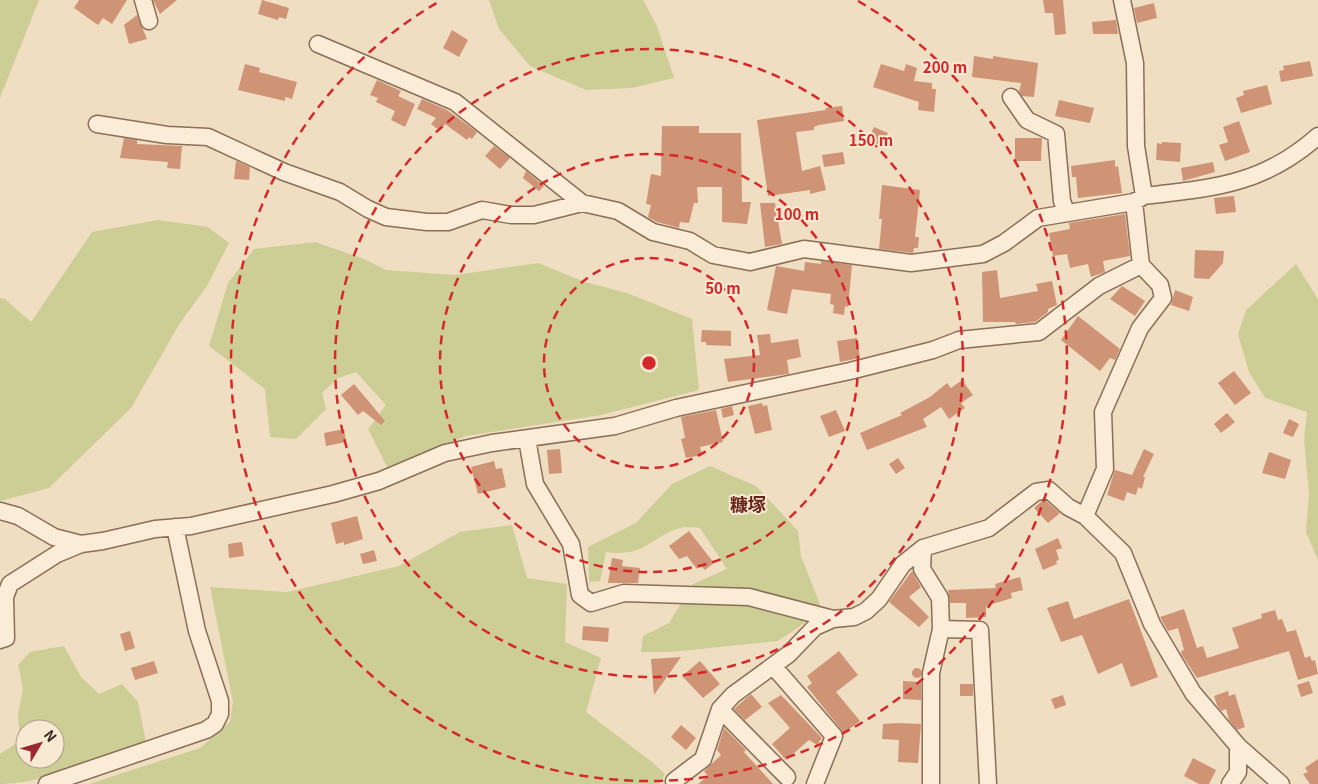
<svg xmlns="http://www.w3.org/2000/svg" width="1318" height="784" font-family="Georgia,'Noto Sans JP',serif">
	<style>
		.green { fill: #cdce95; fill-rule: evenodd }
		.building { fill: #cf9376 }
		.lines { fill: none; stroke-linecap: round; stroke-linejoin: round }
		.street-casing { stroke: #8a6e58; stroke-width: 19 }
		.street { stroke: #faecd6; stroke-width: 16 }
		.ring { fill: none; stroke: #d62828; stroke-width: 2.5; stroke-dasharray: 9 6 }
		.labels { text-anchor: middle; stroke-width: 4; stroke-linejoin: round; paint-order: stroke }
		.quarter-label { font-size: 18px; font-weight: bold; fill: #68241b; stroke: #f7e9d2 }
		.centre { fill: #d62828; stroke: #f7e9d2; stroke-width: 2.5 }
		.ring-label { font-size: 15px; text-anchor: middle; font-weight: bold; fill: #d62828; stroke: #f7e9d2; stroke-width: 4; stroke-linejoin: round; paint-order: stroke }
	</style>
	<rect width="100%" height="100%" fill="#f0dec2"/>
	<!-- green -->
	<path class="green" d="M0,0H39L0,98Z
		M489,0H643L657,26L674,78L632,88L586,90L530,66L499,29Z
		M158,220L208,227L229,243L207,286L180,323L131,408L49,488L0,501V298L5,299L31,322L92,232Z
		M315,242L364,259L386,270L455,275L538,263L585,282L627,293L692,319L699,390L601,415L466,436L387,467L368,429L386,405L356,372L338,378L322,393L326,409L296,439L270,437L265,389L209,346L228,283L254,249Z
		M1296,264L1318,299V560L1306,532L1309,494L1304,439L1307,412L1265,398L1249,372L1238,334L1246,310Z
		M710,466L756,486L798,531L801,556L821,607L803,624L778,641L670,652H641L643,636L669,623L693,584L727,569L700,528C694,528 686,526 680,528C650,537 645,558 606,552L600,581L589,582L588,547L636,523L672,484Z
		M512,525L527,578L567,584L565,642L601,658L586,712L652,762L665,774L659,784H89L200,748L230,722L233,702L210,587L287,592L399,566L460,532Z
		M64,646L81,677L99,694L122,684L138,702L146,742C103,757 45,784 0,784V754L20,741L18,716L23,688L18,665L30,652ZM25,729H55V759H25Z"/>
	<!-- building -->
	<path class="building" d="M79,0H127L112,24L103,18L98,25L74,8Z
		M153,0H177L160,14Z
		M262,0L289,8L286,19L279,17L278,20L258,14Z
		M1043,0H1063L1066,34L1055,35L1053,13H1045Z
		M1154,3L1157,18L1137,23L1134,8Z
		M137,15L147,39L129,44L124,25Z
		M1116,20L1118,34H1093L1092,22Z
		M452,30L468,40L459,57L443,48Z
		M974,56L993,59V56L1038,63L1034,97L1022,96L1019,92L1021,83L972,77Z
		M1310,61L1313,76L1281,82L1279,71L1284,70L1283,66Z
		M245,64L260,68L259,72L297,82L292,99L285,97V101L238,90Z
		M881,64L904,71L906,64L917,68L914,81L932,83V89H936L934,112L918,110L919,102L873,87Z
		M377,80L401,91L398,96L415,104L405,127L391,120L395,111L376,102L378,98L370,95Z
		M1267,85L1272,104L1241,113L1236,98L1244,95L1243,91Z
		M422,99L447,110L477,132L472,139L469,137L467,140L445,124L440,131L431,124L436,118L417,109Z
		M1059,100L1094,108L1090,123L1055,116Z
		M842,106L844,121L819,125L814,127V130L796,132L802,171L820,166L826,190L810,194V190L768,196L757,120L826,110L825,108Z
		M1239,121L1250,152L1225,161L1219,145L1228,142L1223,127Z
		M662,126H699V133H741L742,202H751L747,224L722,222V187H697L698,203H694L689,223L680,222L679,228L657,222L648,217L651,205L646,204L651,174L661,176Z
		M874,127L888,133L882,146L868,140Z
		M124,138L137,140V144L182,146L180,169L167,168L168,162L120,158Z
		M1015,138H1042L1041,161H1015Z
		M1162,142L1181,143L1180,162L1156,160L1157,143L1162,144Z
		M494,146L510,158L500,169L485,156Z
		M843,152L845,164L824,167L822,155Z
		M1115,160V167L1118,166L1122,193L1078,198L1076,177H1072L1071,166Z
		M236,161L250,167L249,180L234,179Z
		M1213,162L1215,172L1183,181L1181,168Z
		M526,171L544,186L539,191L523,178Z
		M882,185L920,190L915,237H919L918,248H914L913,253L879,249L882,219H879Z
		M1234,196L1236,212L1216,214L1214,198Z
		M760,203H775L782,244L765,247Z
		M1125,214L1130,256L1103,261L1105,272L1091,277L1088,264L1070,268L1067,254L1053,256L1049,233L1070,229L1069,223Z
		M1195,250L1224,251L1223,263L1209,279L1194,278Z
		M821,261L852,265L848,307L845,306L844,315L833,313L834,305L830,304L831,294L792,289L787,314L767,310L776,266L804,271L805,262L821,264Z
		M997,270L1000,298L1038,291L1036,284L1052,281L1057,305L1048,309V312L1035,322L1016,324L1015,322H983L982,272Z
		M1122,286L1145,301L1135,316L1110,299Z
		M1175,290L1193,297L1189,311L1171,305Z
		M1078,316L1120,349L1115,360L1110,358L1100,371L1061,340Z
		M702,330L731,331V346L706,345V342H701Z
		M770,334L771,343L798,339L801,357L787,360L789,374L728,382L724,359L760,355L757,335Z
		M857,338L860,358L840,362L837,341Z
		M1234,371L1251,393L1235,405L1218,383Z
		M962,380L973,395L961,403L965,408L949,419L941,407L923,419L927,427L867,450L860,433L902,415L900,413L930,397L947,383L951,388Z
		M354,384L385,421L381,425L363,411L358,415L341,395Z
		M762,403L763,406L767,405L772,430L755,434L748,406Z
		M732,406L734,415L723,418L721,409Z
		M716,410L723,442L700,447L702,455L686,458L681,439L685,438L681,417Z
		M836,410L845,431L829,437L820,416Z
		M1227,413L1235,422L1221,433L1214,424Z
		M1289,419L1299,424L1293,437L1283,433Z
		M344,429L346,442L326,446L324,433Z
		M560,449L562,473L549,474L547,450Z
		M1144,449L1154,454L1143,477H1145L1142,489L1138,487L1136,495L1127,492L1124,501L1107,495L1115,470L1132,475Z
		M1269,452L1291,460L1285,479L1262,473Z
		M898,458L905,468L896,474L889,464Z
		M494,461L496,469L502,468L506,487L478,494L471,467Z
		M1042,501H1046L1060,513L1048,523L1034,508Z
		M357,516L363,539L344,545V542L336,544L331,523Z
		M689,531L714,563L705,570L701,566L697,569L687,556L679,559L669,546Z
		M1058,538L1062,548L1056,550L1059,560L1056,561L1057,564L1043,570L1035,549Z
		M242,542L244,556L229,558L228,544Z
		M374,550L377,561L363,564L360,554Z
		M612,558L623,560L622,566L640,568L638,583H608Z
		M912,571L921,587L909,597L929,617L919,627L889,602Z
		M1020,577L1023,590L1011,593L1012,598L986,606V617L966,618V603H950L948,590L996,588L995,584Z
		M1129,599L1158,677L1131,687L1122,663L1098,674L1082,635L1061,642L1047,608L1068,601L1074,619Z
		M1184,609L1197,648L1203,646L1207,658L1239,648L1232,628L1262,618L1261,614L1275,610L1278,620L1282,619L1287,632L1296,630L1305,658L1310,656L1312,661L1315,660L1318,674L1298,680L1289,651L1197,678L1182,655L1181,651L1184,650L1178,628L1168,631L1160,617Z
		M583,626L609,628L608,642L582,640Z
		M130,631L135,648L125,651L120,634Z
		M839,651L858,675L836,692L860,721L844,733L807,687L812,683L807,676Z
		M681,657L654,695L651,659Z
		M154,661L158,673L135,680L131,668Z
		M700,661L720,684L703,698L682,676Z
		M912 673a5 5 0 1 1 10 0a5 5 0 1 1-10 0Z
		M903,681L921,682V700L903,699Z
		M1309,681L1313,693L1301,697L1297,685Z
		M960,684H973V696H960Z
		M1228,691L1229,696L1235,694L1245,727L1237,730L1229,720L1226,709L1221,711L1217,705L1214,696Z
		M751,694L762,707L745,720L734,709Z
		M781,695L822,738L817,745L809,740L786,760L772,744L790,728L768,703Z
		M1063,695L1066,705L1055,709L1051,699Z
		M898,723L921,724L918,763L898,762L899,740L882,739L883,724Z
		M681,725L696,738L686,750L671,737Z
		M724,728L746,750L744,752L773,784H698L708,776L704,771L721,755L717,750Z
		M1193,758L1216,770L1209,784H1199L1184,776Z
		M1318,759V784H1310L1303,774L1308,772L1305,768Z"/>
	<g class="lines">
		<!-- street casing -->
		<g class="street-casing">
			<path id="street" d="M143,0L149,21
				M1122,0L1135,63L1136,146L1144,196
				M318,44L455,102L582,203
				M1011,97L1027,120L1056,134L1062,201L1066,212
				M97,124L167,135L208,137L284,172L340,192L368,209L386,217L427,222H448L482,210L511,215H534L582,203L618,211L653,232L690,241L713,255L750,262L804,249L911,263L983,254L1004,243L1038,218L1134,202L1144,196C1213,188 1263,185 1318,136
				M527,439L535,484L571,544L580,595L591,603L624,593L749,597L833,619
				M0,511L18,516L54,537L81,544
				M1085,516L1105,469L1103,412L1140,328L1163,298L1160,285L1141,265L1134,202
				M923,548L922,569L940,598L941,629L931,673V784
				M941,629L980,630L988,784
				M0,640L6,638L5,597L10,584L57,554L81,544L103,541L155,529L191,526L333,494L379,481L445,453L492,443L615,426L676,408L850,371L933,350L959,340L1039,332L1099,286L1141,265
				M774,667L834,736L815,784
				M720,709L787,777
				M674,781L703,759L720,709L733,695L789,654L815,627L833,619L854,617L866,611L879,599L903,564L923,548L989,528L1036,492L1049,490L1068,507L1085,516L1123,553L1152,624L1193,693L1238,746L1281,784
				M47,784L206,730L215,724L220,714V701L197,631L175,527
				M1230,784L1238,772V746"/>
		</g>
		<!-- street -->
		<use href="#street" class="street"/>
	</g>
	<!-- distance rings -->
	<g class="ring">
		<circle cx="649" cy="363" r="105"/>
		<circle cx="649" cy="363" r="209"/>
		<circle cx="649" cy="363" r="314"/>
		<path d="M858 1A418 418 0 1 1 440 1"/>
	</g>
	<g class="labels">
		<!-- quarter labels -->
		<g class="quarter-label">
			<text x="748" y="511">糠塚</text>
		</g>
	</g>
	<circle cx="649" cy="363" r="8" class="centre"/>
	<g class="ring-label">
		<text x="945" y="73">200 m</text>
		<text x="871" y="146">150 m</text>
		<text x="797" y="220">100 m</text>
		<text x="723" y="294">50 m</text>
	</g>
	<!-- north arrow -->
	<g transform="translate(40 744) rotate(52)"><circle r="24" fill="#f7e9d2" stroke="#ab9c8a"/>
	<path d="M0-4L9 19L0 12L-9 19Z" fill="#9c2632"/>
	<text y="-8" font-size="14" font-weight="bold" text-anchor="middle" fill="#39281d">N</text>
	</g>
</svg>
